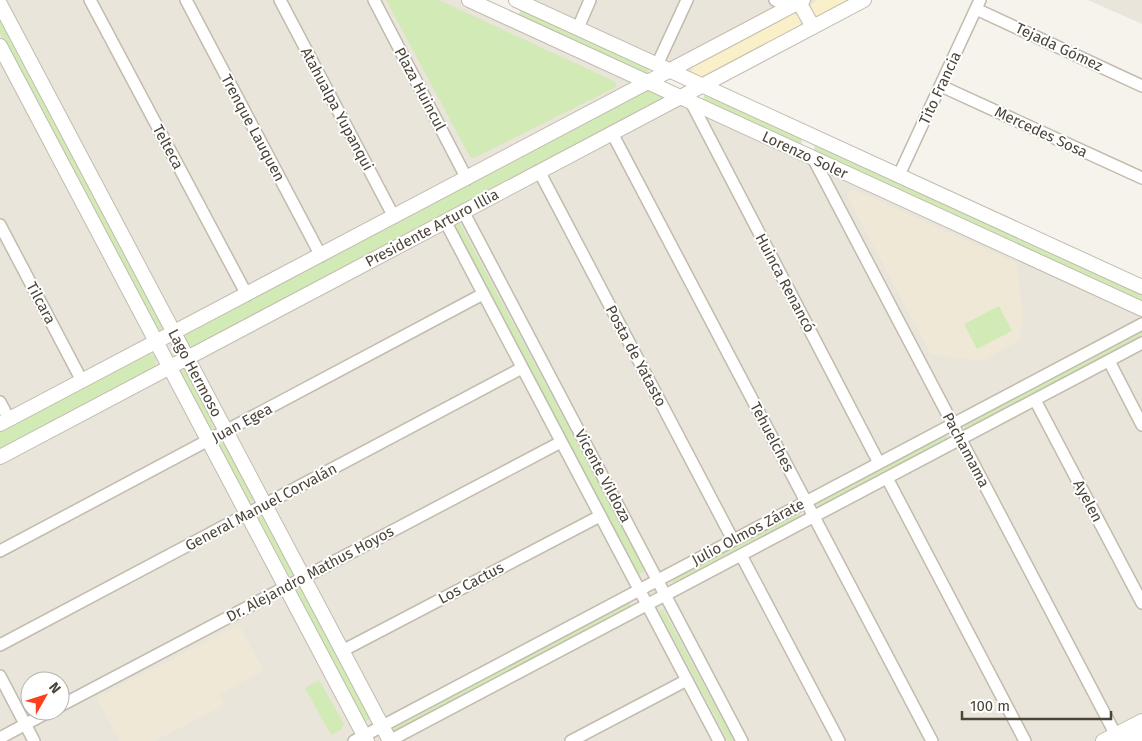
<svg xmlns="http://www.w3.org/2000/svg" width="1142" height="741" font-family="'Fira Sans',sans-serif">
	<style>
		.residential { fill: #eae5da; fill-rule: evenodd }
		.education { fill: #efe8d6 }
		.green { fill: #d2eab5 }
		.sand { fill: #f9efc9 }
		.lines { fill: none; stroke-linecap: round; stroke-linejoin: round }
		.minor-casing { stroke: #c2bbae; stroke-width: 14 }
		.tertiary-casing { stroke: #c2bbae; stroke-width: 16 }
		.minor { stroke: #fff; stroke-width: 11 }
		.tertiary { stroke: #fff; stroke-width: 14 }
		.labels { text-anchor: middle; stroke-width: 4; stroke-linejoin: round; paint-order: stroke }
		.street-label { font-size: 15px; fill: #4b4439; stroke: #fff }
	</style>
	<rect width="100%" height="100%" fill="#f6f3ec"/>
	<!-- residential -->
	<path class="residential" d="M0,0H469L1142,309V732L1125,741H0ZM30,681H60V711H30Z
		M529,0H864L703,85Z
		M1088,0H1142V24Z"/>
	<!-- education -->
	<path class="education" d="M852,189L1016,263L1023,318L1019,341L981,361L931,354L847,196Z
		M239,625L263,671L219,694L224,705L154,741H120L97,698Z"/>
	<!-- green -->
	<path class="green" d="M386,0H439L616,82V87L474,158L470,157Z
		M521,10L650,69L647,75L518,15Z
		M0,20L163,329L159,331L0,33Z
		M649,89L665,98L193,347H188L183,339L185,333Z
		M705,94L802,139L801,146L702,101Z
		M815,144L1142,294V302L814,151Z
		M458,220L645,571L639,574L452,223Z
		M999,306L1012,331L977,349L964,324Z
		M1142,330V336L970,428L966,429L963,426Z
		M148,353L156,356L155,366L0,449V432Z
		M184,369L215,427L210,430L179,371Z
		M944,434L947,437L945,440L821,508L816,505L817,502Z
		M223,442L254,500L249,503L218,445Z
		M798,512L801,517L677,583L672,582L673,577Z
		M261,514L293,574L289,576L257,516Z
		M300,587L370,719L364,722L295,590Z
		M628,601L631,606L392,732L391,727Z
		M663,609L734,741H728L659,611Z
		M319,680L344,724L341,730L331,735L305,688Z"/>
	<!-- sand -->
	<path class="sand" d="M817,0H854L821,17L814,15L810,11L811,5Z
		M792,12L801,18L800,26L703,79L691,73L693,65Z"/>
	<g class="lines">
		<!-- minor casing -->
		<g class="minor-casing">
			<path id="minor" d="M90,0L247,295
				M186,0L321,256
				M280,0L394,217
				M374,0L467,179
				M775,0L789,7
				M976,9L1142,86
				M578,28L590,0
				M657,65L687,0
				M941,86L1142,178
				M691,102L879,463
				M612,133L932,741
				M813,158L1119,741
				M539,171L733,540
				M899,175L980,0
				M463,211L742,741
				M445,221L719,741
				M0,225L82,381
				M1109,361L1142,425
				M1035,400L1142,603
				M0,402L9,419
				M887,478L1025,741
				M0,551L483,294
				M741,555L839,741
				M0,645L522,368
				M342,651L600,516
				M0,676L34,741
				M60,706L561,442
				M0,738L50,711
				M354,741L1142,324
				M389,741L1142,343
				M571,741L687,680"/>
		</g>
		<!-- tertiary casing -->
		<g class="tertiary-casing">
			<path id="tertiary" d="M469,0L1142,309
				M516,0L1142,287
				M799,2L813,27
				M0,4L390,741
				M0,46L367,741
				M0,424L803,0
				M0,457L864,0
				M1103,741L1142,721
				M1127,741L1142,733"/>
		</g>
		<!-- minor -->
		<use href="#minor" class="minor"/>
		<!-- tertiary -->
		<use href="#tertiary" class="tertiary"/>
	</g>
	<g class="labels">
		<!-- street labels -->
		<g class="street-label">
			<text transform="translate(1059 47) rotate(25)" y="5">Tejada Gómez</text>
			<text transform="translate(940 88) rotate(-65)" y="5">Tito Francia</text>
			<text transform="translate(420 89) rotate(62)" y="5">Plaza Huincul</text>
			<text transform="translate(337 109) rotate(62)" y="5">Atahualpa Yupanqui</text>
			<text transform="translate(253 128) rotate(62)" y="5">Trenque Lauquen</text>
			<text transform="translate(1041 132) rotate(25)" y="5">Mercedes Sosa</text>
			<text transform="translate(168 147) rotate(62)" y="5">Telteca</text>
			<text transform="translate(805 155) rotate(25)" y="5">Lorenzo Soler</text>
			<text transform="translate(432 228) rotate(-28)" y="5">Presidente Arturo Illia</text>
			<text transform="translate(785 283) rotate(62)" y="5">Huinca Renancó</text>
			<text transform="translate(41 303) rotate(62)" y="5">Tilcara</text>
			<text transform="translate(636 356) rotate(62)" y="5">Posta de Yatasto</text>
			<text transform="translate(195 373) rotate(62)" y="5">Lago Hermoso</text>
			<text transform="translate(242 423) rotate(-28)" y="5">Juan Egea</text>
			<text transform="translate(772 437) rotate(62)" y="5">Tehuelches</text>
			<text transform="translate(966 450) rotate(62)" y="5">Pachamama</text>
			<text transform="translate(603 476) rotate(62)" y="5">Vicente Vildoza</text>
			<text transform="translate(1088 501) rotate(62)" y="5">Ayelen</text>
			<text transform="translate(261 507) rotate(-28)" y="5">General Manuel Corvalán</text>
			<text transform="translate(748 532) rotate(-28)" y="5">Julio Olmos Zárate</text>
			<text transform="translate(310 574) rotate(-28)" y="5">Dr. Alejandro Mathus Hoyos</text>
			<text transform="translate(471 583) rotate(-28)" y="5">Los Cactus</text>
		</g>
	</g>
	<!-- north arrow -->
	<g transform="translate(45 696) rotate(51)"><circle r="24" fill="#ffffff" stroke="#b7b4b0"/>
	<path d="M0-4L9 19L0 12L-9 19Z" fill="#fc3f1d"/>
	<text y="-8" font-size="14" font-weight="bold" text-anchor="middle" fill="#4b4439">N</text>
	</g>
	<!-- scale -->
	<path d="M962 711v8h149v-8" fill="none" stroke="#4b4439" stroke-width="2.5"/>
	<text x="970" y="711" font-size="15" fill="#4b4439" stroke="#ffffff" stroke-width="4" paint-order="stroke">100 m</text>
</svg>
